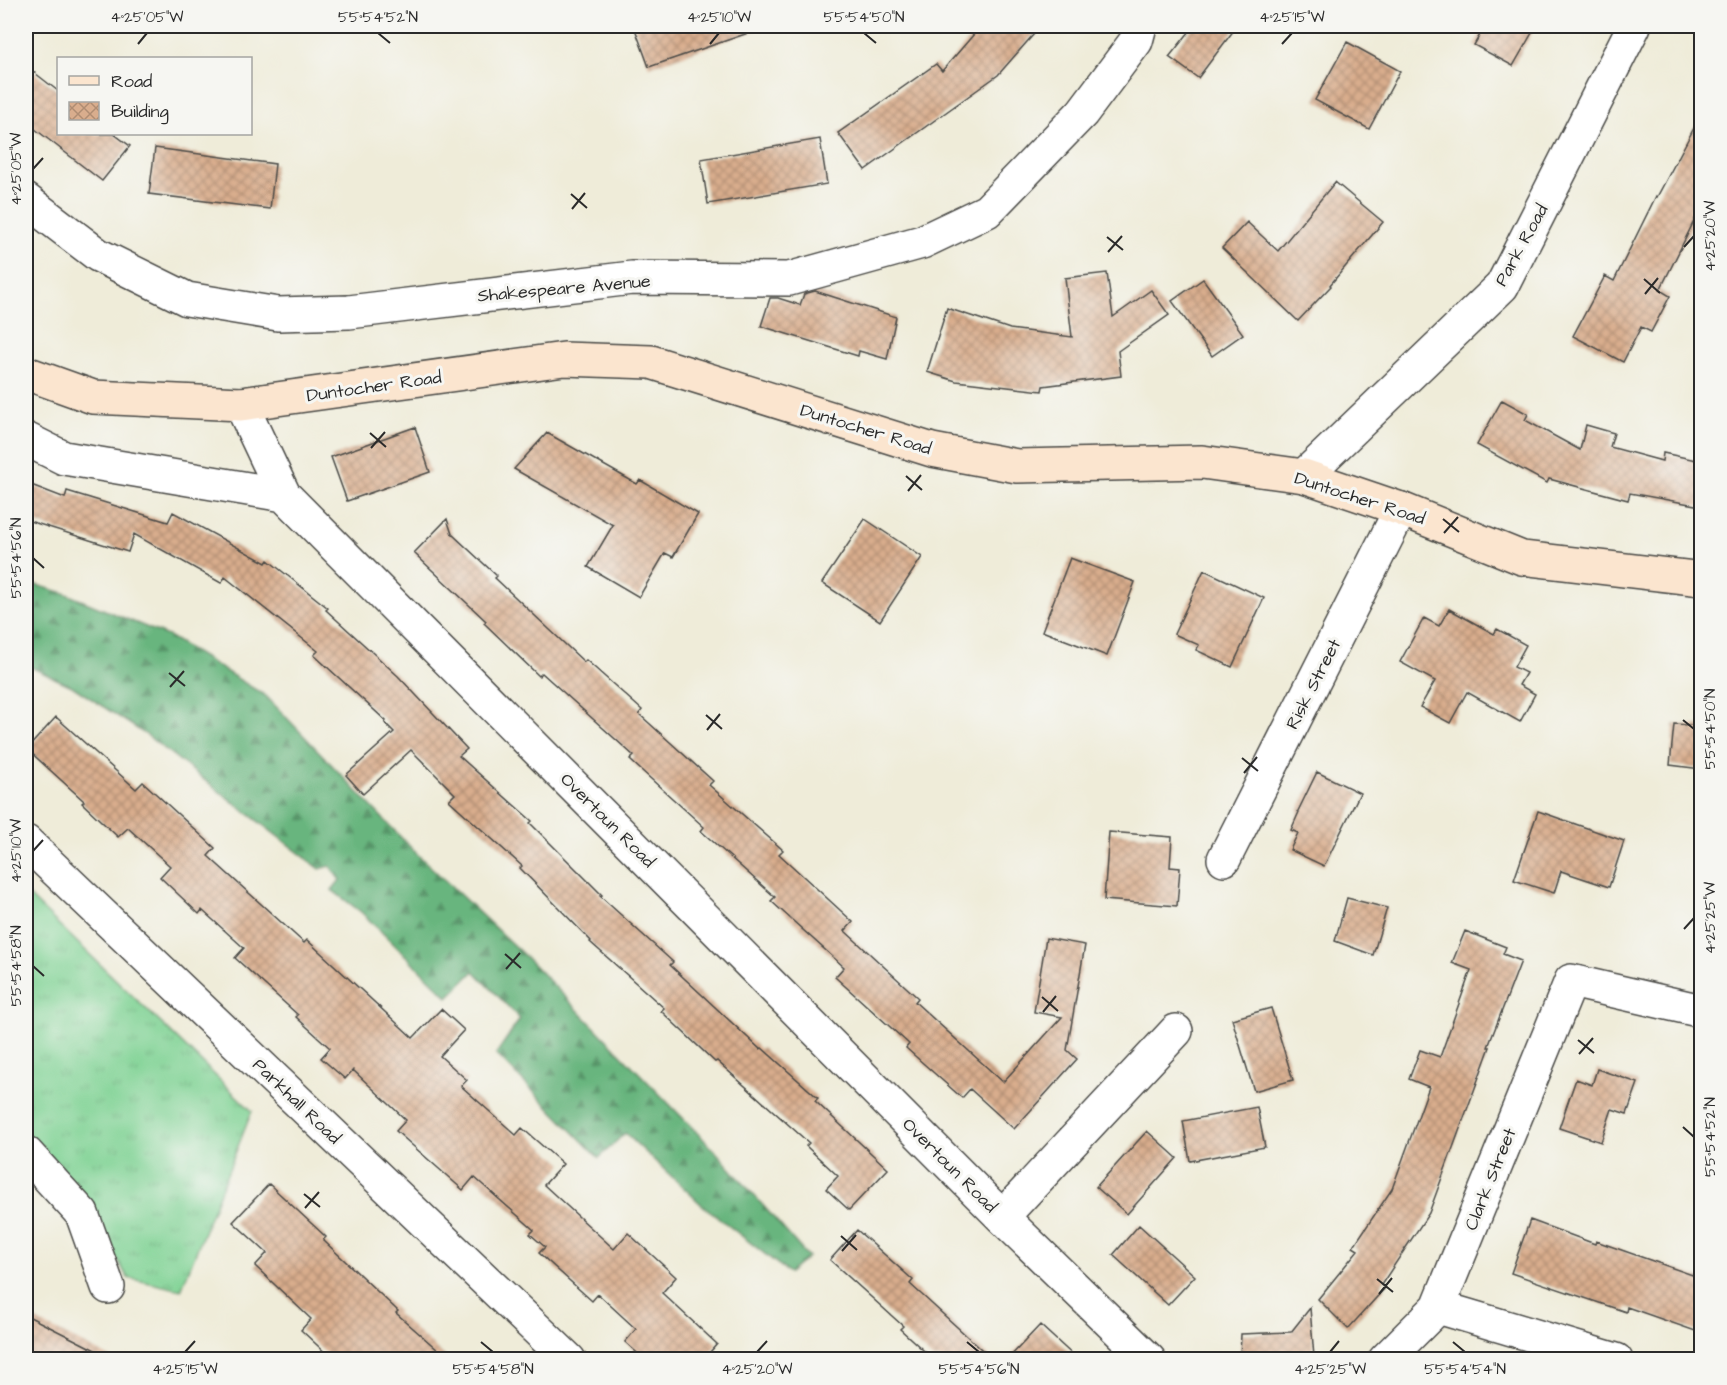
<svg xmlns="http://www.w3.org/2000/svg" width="1727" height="1385" font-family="'Architects Daughter',sans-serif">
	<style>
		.grass { fill: url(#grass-tufts); stroke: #567f60; stroke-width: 1.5 }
		.forest { fill: url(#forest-firs); stroke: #4a7054; stroke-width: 1.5 }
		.building { fill: url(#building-cross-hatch) }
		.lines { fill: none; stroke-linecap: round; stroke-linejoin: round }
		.street-casing { stroke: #484845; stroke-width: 36 }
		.secondary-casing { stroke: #484845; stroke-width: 36 }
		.street { stroke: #fff; stroke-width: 33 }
		.secondary { stroke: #fbe5cf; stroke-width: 33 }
		.ticks { fill: none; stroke: #2b2b2b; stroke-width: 2 }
		.labels { text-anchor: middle; stroke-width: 6; stroke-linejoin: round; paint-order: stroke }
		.street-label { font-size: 18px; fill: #2b2b2b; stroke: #f6f6f2 }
		.neatline { fill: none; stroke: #2b2b2b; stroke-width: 2 }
		.ticks-label { font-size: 15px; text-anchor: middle; fill: #2b2b2b }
	</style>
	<defs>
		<pattern id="grass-tufts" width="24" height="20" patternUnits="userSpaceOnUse" patternTransform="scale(1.5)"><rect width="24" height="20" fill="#81d395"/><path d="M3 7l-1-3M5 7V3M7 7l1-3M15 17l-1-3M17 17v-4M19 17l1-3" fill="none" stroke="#70b581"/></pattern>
		<pattern id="forest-firs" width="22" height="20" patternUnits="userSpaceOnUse" patternTransform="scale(1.5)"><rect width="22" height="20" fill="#68b57e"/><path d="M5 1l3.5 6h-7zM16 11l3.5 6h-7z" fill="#569367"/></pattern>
		<pattern id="building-cross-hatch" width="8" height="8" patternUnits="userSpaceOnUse" patternTransform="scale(1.5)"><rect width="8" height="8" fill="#d9ad8d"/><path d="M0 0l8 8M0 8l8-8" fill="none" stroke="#b08d73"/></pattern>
	</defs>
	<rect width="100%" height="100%" fill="#f6f6f2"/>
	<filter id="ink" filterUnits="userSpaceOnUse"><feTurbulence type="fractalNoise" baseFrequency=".0167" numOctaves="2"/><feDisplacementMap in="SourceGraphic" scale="12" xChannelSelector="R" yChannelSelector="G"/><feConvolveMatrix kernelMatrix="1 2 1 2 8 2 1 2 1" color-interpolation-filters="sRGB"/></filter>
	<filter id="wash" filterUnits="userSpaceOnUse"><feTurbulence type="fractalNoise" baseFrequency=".008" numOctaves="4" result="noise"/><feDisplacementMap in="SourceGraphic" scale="24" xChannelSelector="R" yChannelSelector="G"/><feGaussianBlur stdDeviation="1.35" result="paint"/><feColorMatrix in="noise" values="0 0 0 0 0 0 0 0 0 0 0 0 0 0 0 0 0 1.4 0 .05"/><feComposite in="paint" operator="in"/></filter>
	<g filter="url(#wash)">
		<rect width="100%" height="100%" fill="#efecd9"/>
		<!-- grass -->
		<path class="grass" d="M26,893L252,1111L181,1290L128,1278L77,1190L26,1139Z"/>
		<!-- forest -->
		<path class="forest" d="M26,582L64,593L170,637L266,696L413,850L531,962L717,1153L808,1257L789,1273L701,1204L625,1133L599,1158L496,1054L520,1019L474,971L448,997L361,912L332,890L340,880L330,866L320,869L145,734L72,686L26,665Z"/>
		<g id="blocks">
			<!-- building -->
			<path class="building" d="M634,26H756L757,30L649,67Z
				M981,26H1041L998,75L865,170L838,133L936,64L942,71Z
				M1194,26H1237L1198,78L1169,57Z
				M1485,26H1536L1513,66L1474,45Z
				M1347,42L1400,71L1369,129L1315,100Z
				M26,66L58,91V134H114L130,146L102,181L26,122Z
				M1701,115V207L1660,290L1670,296L1651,332L1641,327L1623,362L1573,336L1605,276L1614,281L1656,196L1657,197Z
				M820,139L827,184L708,204L701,159Z
				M155,148L275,164L270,209L149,194Z
				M1335,182L1383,222L1330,285L1331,286L1298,321L1222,248L1247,222L1278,251Z
				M1107,273L1113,317L1151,290L1169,315L1118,351L1121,376L1043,386L1042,391L956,381L927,372L947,308L1010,329L1072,337L1065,278Z
				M1203,279L1243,334L1212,356L1172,301Z
				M815,291L896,317L887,359L859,351L858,356L761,326L770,298H778L800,305L804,294Z
				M1502,400L1528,414L1525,420L1580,450L1586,425L1614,433L1610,447L1662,461L1663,453L1701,461V506L1630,493L1628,500L1549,479L1547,483L1477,445Z
				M415,427L430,472L347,501L331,457Z
				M547,433L637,484L640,480L698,514L673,557L665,553L639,597L588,567L613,525L514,469Z
				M26,483L65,498L67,491L168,522L173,512L266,563L268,560L328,608L326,610L398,676L467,749L459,756L532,821L530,823L602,895L600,896L673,962L670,965L760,1049L762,1048L818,1098L815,1101L888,1169L849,1210L826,1189L838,1176L806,1146L809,1143L717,1061L715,1062L661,1011L664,1008L590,942L591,941L520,868L522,866L449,800L455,794L411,750L363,794L346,775L394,732L385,723L386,721L314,655L318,651L225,577L221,583L134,534L128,552L26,520Z
				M447,519L452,534L497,576L495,578L584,662L586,660L642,710L639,714L713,781L709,785L783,850L779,854L853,922L845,931L918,998L915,1002L1003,1082L1062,1017L1034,1012L1046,938L1085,945L1067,1050L1077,1059L1014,1129L970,1089L962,1098L906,1048L909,1044L835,977L844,967L771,901L775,897L701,831L704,827L630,760L634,756L542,673L539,676L484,623L486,621L414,553Z
				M865,519L922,557L880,621L822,583Z
				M1070,558L1135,582L1107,656L1042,631Z
				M1204,570L1264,598L1232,667L1196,650L1199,645L1174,634Z
				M1449,609L1494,634L1497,629L1526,645L1514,667L1526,673L1519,685L1535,694L1520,722L1467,692L1450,723L1420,707L1435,681L1400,662L1424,618L1439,626Z
				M56,717L136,789L143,782L215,848L208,856L304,943L307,940L413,1038L441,1009L464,1030L440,1056L467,1080L461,1086L516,1135L522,1128L563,1164L544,1185L614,1249L628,1233L676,1277L662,1293L717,1344L704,1359H644L625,1342L636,1329L598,1294L592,1301L539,1253L545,1247L530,1234L534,1230L474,1177L463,1190L396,1131L406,1120L353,1070L345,1079L321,1058L330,1048L296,1017L298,1015L235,958L244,948L202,910L199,914L160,877L170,866L128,828L118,837L82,803L84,801L27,749Z
				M1674,724L1701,726V769L1670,765Z
				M1317,772L1360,793L1324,866L1290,850L1298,833L1291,830L1299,812L1298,811Z
				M1538,811L1624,841L1609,887L1561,871L1554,893L1514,880Z
				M1109,832L1172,837L1170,867L1180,868L1177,906L1104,900Z
				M1347,898L1387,908L1373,955L1335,941Z
				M1465,931L1506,947L1503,954L1521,961L1488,1047H1490L1429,1213L1381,1285L1385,1288L1348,1329L1318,1299L1358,1250L1353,1247L1392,1189L1429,1087L1409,1079L1420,1050L1440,1057L1471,970L1452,963Z
				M1271,1008L1293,1080L1254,1091L1232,1019Z
				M1597,1069L1638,1083L1627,1114L1612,1109L1601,1142L1559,1128L1576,1079L1592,1085Z
				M1257,1107L1265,1147L1190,1161L1183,1121Z
				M1147,1131L1177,1158L1127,1214L1096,1187Z
				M269,1184L326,1237L323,1240L398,1311L396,1313L448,1359H332L301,1330L311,1319L255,1266L267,1253L233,1222Z
				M1530,1220L1595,1244L1596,1241L1701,1278V1333L1627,1307L1626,1312L1511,1273Z
				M1139,1225L1195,1276L1168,1305L1113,1255Z
				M857,1230L913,1280L910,1284L992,1359H933L900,1329L903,1326L830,1260Z
				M1310,1308L1314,1357H1306V1359H1240L1241,1334L1291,1332Z
				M26,1315L113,1359H26Z
				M1040,1325L1077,1359H1008Z"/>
		</g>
	</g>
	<g filter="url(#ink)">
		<use href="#blocks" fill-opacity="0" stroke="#484845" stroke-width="1.5"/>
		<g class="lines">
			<!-- street casing -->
			<g class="street-casing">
				<path id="street" d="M26,200L98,255L187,299L278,314L349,312L632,278L789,279L922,242L987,211L1082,113L1136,41L1140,26
					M241,404L284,495L1002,1217L1149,1360
					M26,439L64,458L284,495
					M1304,476L1502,286L1634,26
					M26,842L569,1360
					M1224,859L1401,509
					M26,1153L82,1214L108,1287
					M1002,1217L1176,1031
					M1438,1307L1616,1360
					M1385,1360L1438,1307L1571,981L1702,1011"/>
			</g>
			<!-- secondary casing -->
			<g class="secondary-casing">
				<path id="secondary" d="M26,373L93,397L241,404L564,359L651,362L932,450L1017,466L1202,462L1304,476L1401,509L1522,558L1702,579"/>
			</g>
			<!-- street -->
			<use href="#street" class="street"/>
			<!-- secondary -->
			<use href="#secondary" class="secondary"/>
		</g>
	</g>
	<!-- ticks -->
	<path class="ticks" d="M378,33L390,43M864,33L876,43M138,44L147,33M710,44L719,33M1282,44L1292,33M33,169L43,158M571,194L587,208M572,209L585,193M1107,237L1123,250M1684,247L1694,236M1108,252L1122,236M1644,279L1660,293M1645,294L1658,278M370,433L386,447M371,448L385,432M906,476L922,490M908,491L921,475M1443,519L1459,532M1444,533L1458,517M33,558L44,568M169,673L185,686M170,687L184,671M706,715L722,729M1683,720L1694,729M707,730L720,714M1242,758L1258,771M1244,773L1257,757M33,851L43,840M1684,929L1694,918M505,954L521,968M33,966L44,976M506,969L520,953M1042,997L1058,1011M1043,1012L1056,996M1578,1040L1594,1053M1579,1054L1593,1038M1683,1127L1694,1137M304,1194L320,1207M305,1208L319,1192M841,1236L857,1250M842,1251L856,1235M1377,1279L1393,1292M1379,1294L1392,1278M481,1342L493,1352M967,1342L979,1352M1453,1342L1465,1352M185,1352L195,1341M757,1352L767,1341M1330,1352L1339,1341"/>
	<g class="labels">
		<!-- street labels -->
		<g class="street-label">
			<text transform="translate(1521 245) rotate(-61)" y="6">Park Road</text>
			<text transform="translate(564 288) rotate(-5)" y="6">Shakespeare Avenue</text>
			<text transform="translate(374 386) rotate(-8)" y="6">Duntocher Road</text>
			<text transform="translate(866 429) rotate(17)" y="6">Duntocher Road</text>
			<text transform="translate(1360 498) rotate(18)" y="6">Duntocher Road</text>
			<text transform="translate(1313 684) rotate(-63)" y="6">Risk Street</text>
			<text transform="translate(608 820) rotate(45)" y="6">Overtoun Road</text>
			<text transform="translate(297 1101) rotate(44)" y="6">Parkhall Road</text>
			<text transform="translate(950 1165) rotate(45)" y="6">Overtoun Road</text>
			<text transform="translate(1490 1179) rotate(-68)" y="6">Clark Street</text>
		</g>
	</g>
	<!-- margin -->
	<rect width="1727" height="1385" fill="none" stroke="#f6f6f2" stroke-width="66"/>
	<!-- legend -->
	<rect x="57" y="57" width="195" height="78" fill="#f6f6f2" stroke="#a5a5a2" stroke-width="1.5"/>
	<rect x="69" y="76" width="30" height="9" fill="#fbe5cf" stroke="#a5a5a2" stroke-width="1.5"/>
	<text x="111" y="87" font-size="18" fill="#2b2b2b">Road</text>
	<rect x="69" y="102" width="30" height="18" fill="url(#building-cross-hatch)" stroke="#a5a5a2" stroke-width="1.5"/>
	<text x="111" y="117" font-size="18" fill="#2b2b2b">Building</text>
	<rect x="33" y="33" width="1661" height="1319" class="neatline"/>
	<g class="ticks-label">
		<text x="147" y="22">4°25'05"W</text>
		<text x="378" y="22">55°54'52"N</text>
		<text x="719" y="22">4°25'10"W</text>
		<text x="864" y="22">55°54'50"N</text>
		<text x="1292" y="22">4°25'15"W</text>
		<text transform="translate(16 169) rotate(-90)" y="5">4°25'05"W</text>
		<text transform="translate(1710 236) rotate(-90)" y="5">4°25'20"W</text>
		<text transform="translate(16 558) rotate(-90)" y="5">55°54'56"N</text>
		<text transform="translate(1710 729) rotate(-90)" y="5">55°54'50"N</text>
		<text transform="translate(16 851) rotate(-90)" y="5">4°25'10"W</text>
		<text transform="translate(1710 918) rotate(-90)" y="5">4°25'25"W</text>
		<text transform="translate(16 966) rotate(-90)" y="5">55°54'58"N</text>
		<text transform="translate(1710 1137) rotate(-90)" y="5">55°54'52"N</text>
		<text x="185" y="1374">4°25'15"W</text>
		<text x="493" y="1374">55°54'58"N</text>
		<text x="757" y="1374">4°25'20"W</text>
		<text x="979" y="1374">55°54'56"N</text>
		<text x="1330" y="1374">4°25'25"W</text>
		<text x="1465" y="1374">55°54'54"N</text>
	</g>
</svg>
